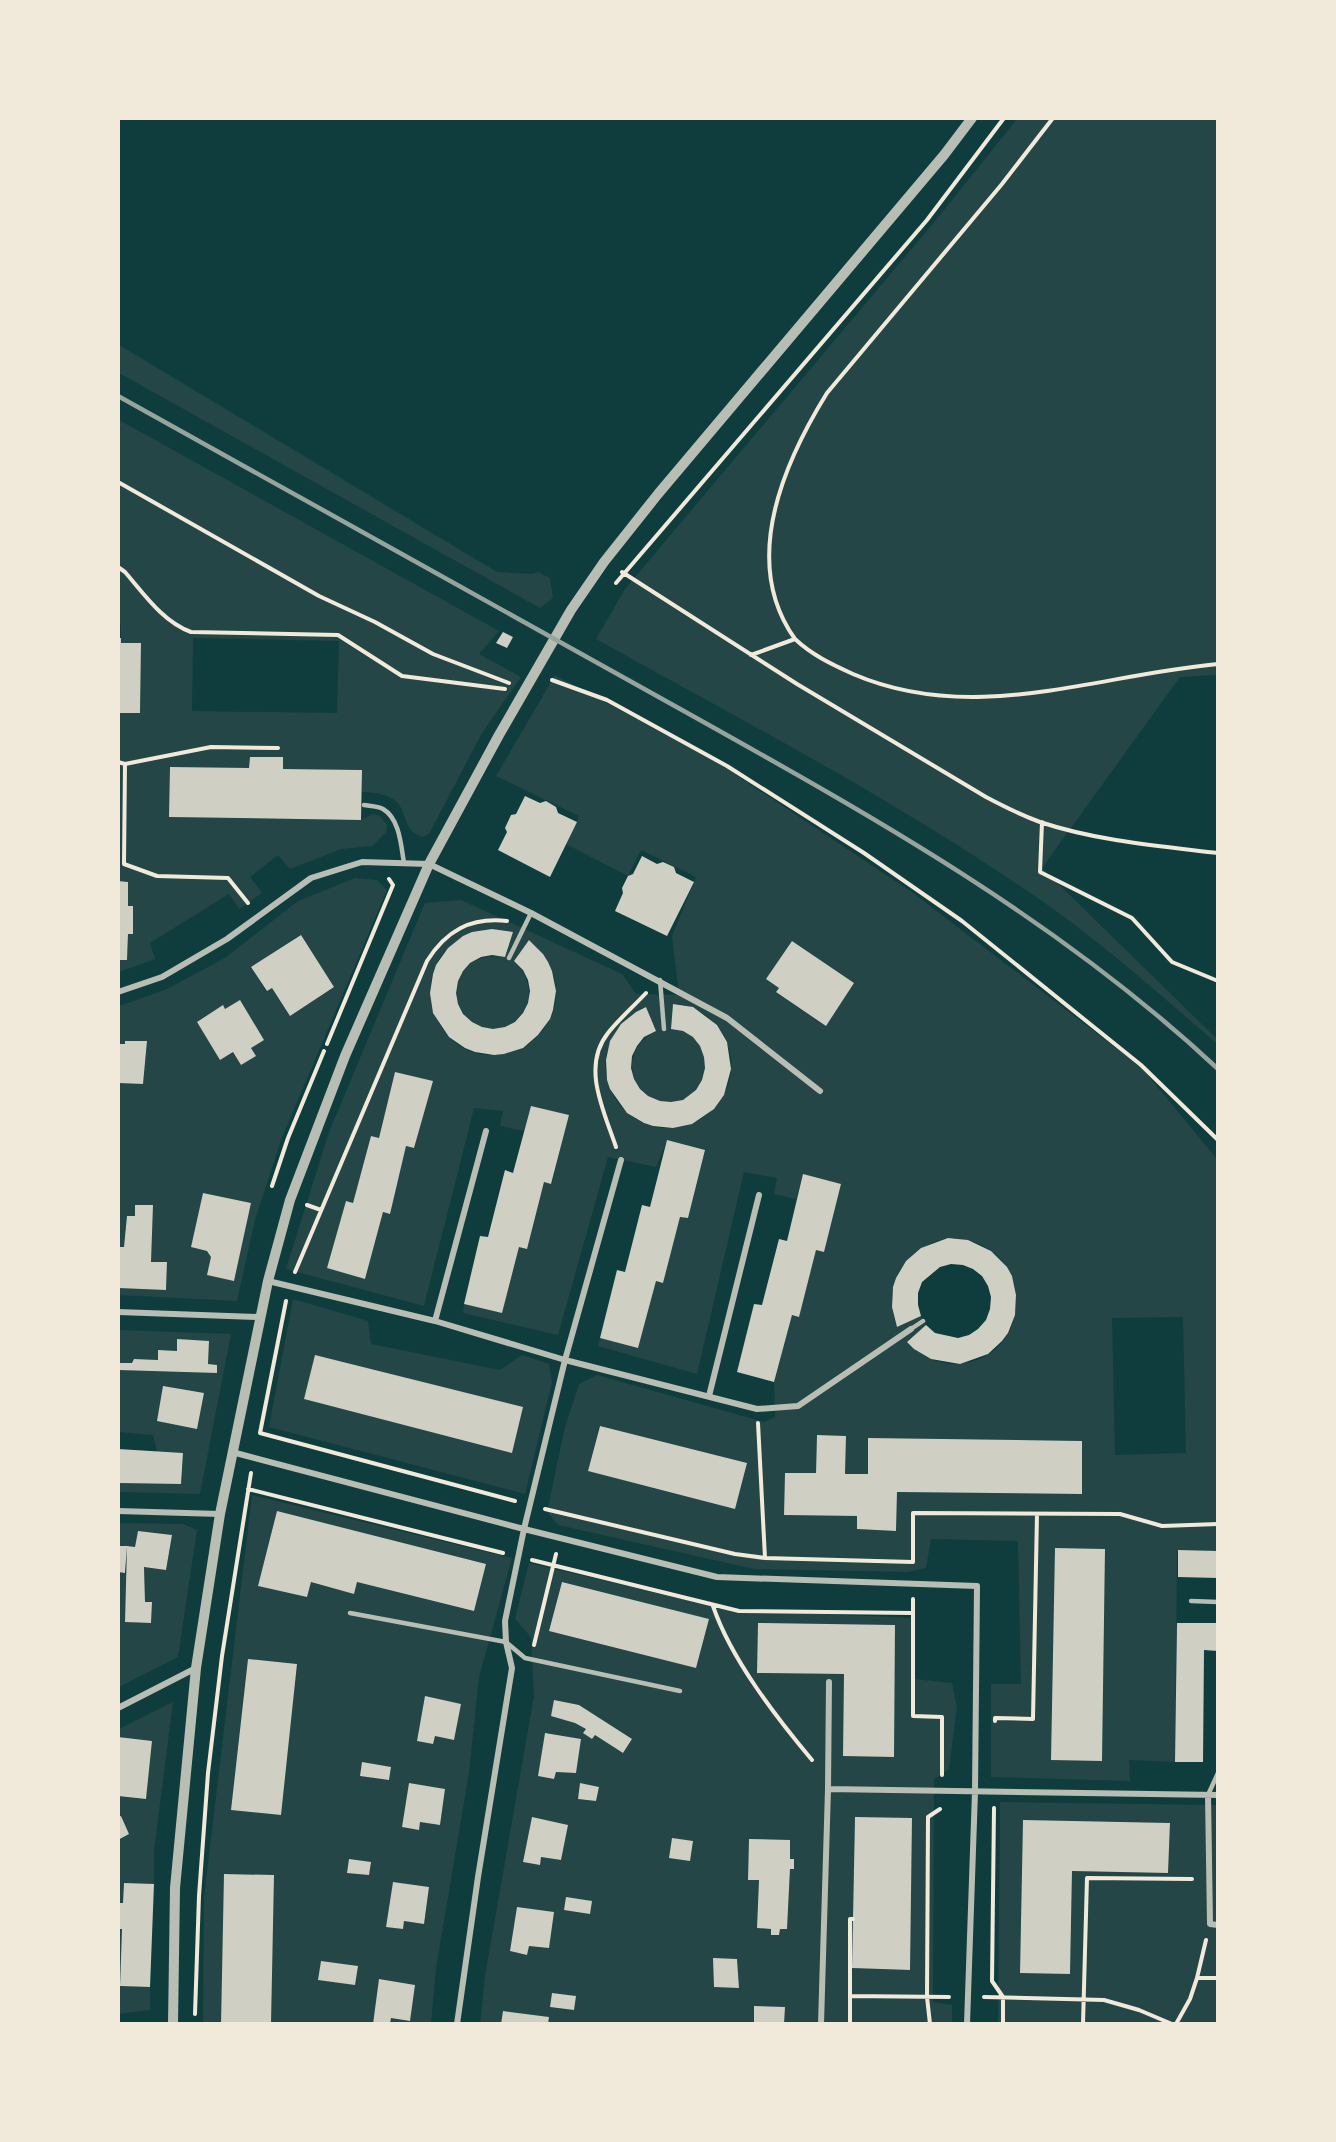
<svg xmlns="http://www.w3.org/2000/svg" width="1336" height="2142" font-family="Manrope,sans-serif">
	<style>
		.green { fill: #244646; fill-rule: evenodd }
		.building { fill: #cfcfc3 }
		.lines { fill: none; stroke-linecap: round; stroke-linejoin: round }
		.path { stroke: #f1e9da; stroke-width: 4 }
		.service { stroke: #b8beb3; stroke-width: 4.5 }
		.minor { stroke: #b8beb3; stroke-width: 6 }
		.tertiary { stroke: #b8beb3; stroke-width: 10 }
		.rail { stroke: #97a49c; stroke-width: 4.5 }
	</style>
	<rect width="100%" height="100%" fill="#0f3d3e"/>
	<!-- green -->
	<path class="green" d="M1017,119H1217V675L1180,677L1042,868L1217,1039V1044C1163,997 1108,948 1049,906C905,805 749,724 596,639L625,589L936,220Z
		M119,345L497,572L532,574L538,572L550,578L553,598L540,608L119,373Z
		M119,420L499,631L479,654L521,677L482,733L429,834L422,837C392,825 420,794 362,792L361,770L283,769L282,757H250L249,768L170,817L361,820L373,814L380,816L387,825L386,832L372,846L341,849L290,869L278,855L250,877L262,893L239,909L229,894L150,943L155,959L119,972V960H127L128,934H133V906H128V882L119,881V718L120,713H140L141,643H121V626L119,621ZM193,638L339,641L337,713L192,711Z
		M555,675L720,764L913,893L1141,1067L1217,1159V1551L1177,1550L1175,1762L1129,1760L1130,1781L991,1777V1684H1021L1018,1541L931,1539L926,1568L908,1572L754,1569L558,1525L547,1512L565,1427L579,1384L597,1375L764,1422L775,1417L774,1382L792,1315L799,1316L816,1250L824,1252L841,1184L803,1175L796,1199L774,1194L777,1178L744,1172L697,1374L598,1346L600,1338L638,1347L656,1281L663,1282L680,1217L688,1218L705,1151L667,1141L656,1167L608,1157L558,1335L463,1313L464,1304L502,1313L519,1247L544,1182L552,1184L568,1115L531,1106L524,1131L500,1126L503,1111L474,1108L424,1306L286,1269L329,1132L425,903L461,900L622,974L636,994L679,995L672,936L696,877L641,850L628,876L566,844L579,816L496,776ZM492,929L513,932L505,957C481,954 457,963 456,991C456,1002 461,1013 469,1020C505,1050 554,1001 514,961L529,940C549,958 561,981 554,1008C549,1026 536,1042 519,1049C432,1086 386,943 492,929ZM792,941L854,983L826,1026L776,992L779,988L767,979ZM673,1004C689,1004 702,1011 713,1022C723,1031 729,1045 731,1058C737,1125 651,1155 615,1098C593,1064 611,1023 646,1007L656,1031C607,1057 642,1117 683,1100C707,1089 713,1055 693,1037C687,1032 679,1030 671,1029ZM395,1072L432,1081L414,1148L406,1146L390,1214L383,1212L365,1279L327,1268L346,1201L353,1203L371,1136L379,1138ZM948,1238C1039,1238 1036,1362 956,1364C936,1364 920,1356 907,1342L926,1325L921,1316L897,1327C881,1284 904,1247 948,1238ZM1183,1317L1186,1453L1115,1455L1112,1318ZM599,1426L746,1463L735,1508L588,1471ZM817,1435L846,1436L845,1474H868L869,1438L1082,1441L1081,1494L897,1492L896,1531L857,1529V1516L784,1515L785,1473H816ZM1055,1548L1105,1549L1102,1760Z
		M355,878L377,880L387,890L281,1140L255,1220L237,1301L119,1295V1288L166,1290L167,1262H151L152,1205L135,1216H127L124,1247L118,1261L119,1083L143,1084L147,1042L126,1041L125,1044H119V1006L165,990L225,958L298,901ZM300,935L334,987L290,1016L272,988L266,991L251,967ZM240,1001L264,1040L251,1048L256,1056L241,1065L233,1052L220,1060L197,1022L223,1006L225,1009ZM203,1193L251,1203L234,1280L207,1251L191,1247Z
		M293,1299L368,1321L371,1344L500,1370L522,1355L549,1364L552,1382L525,1494L269,1427ZM316,1355L522,1407L512,1452L304,1399Z
		M119,1330L231,1334L200,1494L119,1492V1483L181,1484L183,1453L157,1452L153,1435L119,1432V1370L217,1373V1365L208,1364L209,1341L178,1340L177,1351L159,1350L158,1360L134,1359L132,1363H119Z
		M252,1495L512,1558L479,1677L469,1773L436,1968L431,2023H390L391,2018L410,2021L415,1985L380,1979L373,2023H271L273,1875L225,1874L221,2023L203,2024L204,1897ZM277,1511L486,1564L473,1611L357,1582L354,1594L311,1582L307,1597L258,1586ZM248,1659L297,1664L280,1815L231,1809ZM425,1697L461,1704L454,1740L435,1736L433,1744L417,1741ZM362,1763L391,1767L389,1780L360,1776ZM409,1783L445,1789L440,1825L420,1822L418,1830L402,1827ZM393,1882L429,1887L424,1924L404,1921L403,1929L386,1926ZM321,1961L358,1966L355,1984L319,1980Z
		M119,1523L183,1524L197,1530L178,1657L119,1687V1573H127L125,1622L151,1623L152,1603L145,1602L144,1567L166,1570L172,1535L138,1531L135,1547L128,1546L126,1571V1566L119,1546Z
		M529,1563L716,1607L757,1611L911,1618L914,1679L952,1683L957,1707L949,1769L934,1779L933,2002L952,2005V2023H784V2007L754,2006V2023L548,2024V2017L503,2011L501,2023L480,2024L485,1976L534,1696L531,1637L515,1619ZM562,1582L709,1619L696,1668L549,1631ZM758,1624L895,1625L893,1757L844,1674L757,1673ZM554,1700L579,1705L632,1740L623,1753L595,1735L592,1739L583,1733L586,1729L575,1723ZM545,1733L581,1739L576,1773L556,1772L554,1779L538,1776ZM580,1783L599,1787L596,1801L578,1799ZM532,1818L568,1825L561,1860L541,1857L539,1865L523,1862ZM855,1818H912L909,1970L852,1968ZM749,1839L790,1840V1859L794,1860V1869H790L787,1929H780L779,1935H771V1929L757,1928L759,1880H748ZM517,1907L553,1912L549,1948L529,1946L527,1955L510,1951ZM713,1959H737L739,1988L714,1987ZM552,1993L575,1996L573,2010L550,2007Z
		M173,1702L154,1851V1884L123,1903H119V1840L129,1834L121,1816L119,1817V1796L146,1799L152,1742L119,1737V1729Z
		M1000,1802L1217,1805V2023L998,2024ZM1023,1821L1170,1823L1168,1873L1072,1871L1070,1973H1020Z
		M119,1929H122L120,1986L150,1987V2010L119,2014Z"/>
	<!-- building -->
	<path class="building" d="M503,632L513,637L507,648L496,643Z
		M118,638H121V643H141L140,713H118Z
		M250,757H283V769L362,770L361,820L169,817L170,767L249,768Z
		M525,796L540,803L546,801L556,807L558,813L577,822L550,877L498,850L507,832L505,828L511,815L516,814Z
		M642,856L657,864L663,862L674,867L676,873L694,882L667,936L615,911L623,893L622,888L628,876L633,874Z
		M118,881L128,882V906H133V934H128L127,960H118Z
		M492,929L513,932L505,957L492,955L481,957L470,963L463,971L458,981L456,993L458,1004L463,1014L472,1022L482,1027L493,1029L505,1027L515,1022L523,1013L528,1003L530,991L528,980L523,970L514,961L529,940L543,954L548,962L552,971L556,991L553,1010L550,1019L538,1035L523,1048L504,1054L494,1055L475,1052L465,1048L449,1037L433,1013L430,993L433,974L436,965L448,948L463,936L472,932Z
		M301,935L334,987L290,1016L272,988L267,991L251,967Z
		M792,941L854,983L826,1026L776,992L779,988L766,979Z
		M240,1000L264,1040L251,1048L256,1056L241,1065L233,1052L220,1060L197,1022L223,1005L225,1009Z
		M673,1004L693,1007L717,1025L727,1042L731,1069L724,1095L714,1109L692,1124L673,1128L653,1126L644,1123L627,1113L610,1089L607,1080L606,1060L610,1041L621,1024L636,1012L646,1007L656,1031L644,1037L637,1046L632,1056L631,1068L634,1079L640,1089L648,1096L660,1101L671,1102L683,1100L696,1090L702,1080L705,1068L704,1057L700,1046L693,1037L683,1031L671,1029Z
		M125,1041H147L143,1084L118,1083V1044H125Z
		M395,1072L433,1081L414,1148L406,1146L390,1214L383,1212L365,1279L327,1268L346,1201L353,1203L371,1136L379,1138Z
		M531,1106L569,1115L551,1184L544,1182L527,1249L519,1247L502,1313L464,1304L480,1236L488,1237L505,1170L513,1173Z
		M667,1140L705,1150L688,1218L680,1217L663,1283L656,1281L638,1348L600,1338L617,1270L625,1272L642,1205L650,1207Z
		M803,1174L841,1184L824,1252L816,1250L799,1317L792,1315L774,1382L737,1372L754,1304L762,1305L779,1239L787,1241Z
		M203,1193L251,1203L234,1281L207,1275L211,1257L207,1251L191,1247Z
		M135,1205H153L151,1262H167L166,1290L118,1288L120,1247H124L127,1216H135Z
		M948,1238L968,1240L991,1251L1007,1267L1012,1276L1016,1295L1015,1315L1008,1333L1002,1341L988,1354L960,1364L931,1359L914,1349L907,1342L926,1325L935,1333L958,1338L969,1335L978,1329L986,1320L990,1309L991,1297L988,1286L982,1276L973,1269L963,1265L951,1264L940,1267L922,1282L918,1293V1305L921,1316L897,1327L892,1307L893,1287L896,1278L906,1261L921,1248Z
		M177,1339L209,1341L208,1364L217,1365V1373L118,1370V1363H132L134,1359L158,1360V1350L177,1351Z
		M315,1355L523,1407L512,1453L304,1399Z
		M163,1386L204,1393L197,1429L157,1421Z
		M600,1426L747,1463L735,1509L588,1471Z
		M817,1435L846,1436L845,1474H868V1438L1082,1441V1494L897,1492L896,1531L857,1529V1516L784,1515L785,1473H816Z
		M118,1449L183,1453L181,1484L118,1483Z
		M277,1511L486,1564L474,1611L357,1582L354,1594L311,1582L307,1597L258,1586Z
		M138,1531L172,1535L166,1570L144,1567L145,1602H152L151,1623L125,1622L127,1546L135,1547Z
		M118,1546H127L125,1573L118,1572Z
		M1055,1548L1105,1549L1102,1761L1051,1760Z
		M1178,1550L1218,1551V1578L1178,1577Z
		M562,1582L709,1619L696,1668L549,1631Z
		M758,1623L895,1625L894,1757L843,1756L844,1674L757,1673Z
		M1177,1623H1218V1651L1204,1650L1203,1762H1175Z
		M248,1659L297,1664L281,1815L231,1810Z
		M425,1696L461,1704L454,1740L435,1736L433,1744L417,1741Z
		M554,1700L579,1705L632,1739L623,1753L595,1735L592,1739L583,1733L586,1729L575,1723L551,1716Z
		M545,1733L581,1739L576,1773L556,1772L554,1779L538,1776Z
		M118,1737L152,1741L146,1799L118,1796Z
		M362,1762L391,1767L389,1780L360,1776Z
		M409,1783L445,1789L440,1825L420,1822L419,1830L402,1827Z
		M580,1783L599,1787L596,1801L578,1799Z
		M121,1816L129,1834L118,1840V1817Z
		M532,1817L568,1825L561,1860L541,1857L540,1865L523,1862Z
		M855,1817L912,1818L910,1970L852,1968Z
		M1023,1820L1170,1823L1168,1873L1072,1871L1070,1974L1020,1973Z
		M672,1838L693,1841L690,1861L669,1858Z
		M749,1839L790,1840V1859H794V1869H790L787,1929H780L779,1935H771V1929L757,1928L759,1880H748Z
		M349,1859L371,1862L369,1875L347,1873Z
		M224,1874L274,1875L271,2024H221Z
		M393,1882L429,1887L424,1924L404,1921L403,1929L386,1927Z
		M124,1883L154,1884L150,1987L120,1986L122,1929H118V1903H123Z
		M566,1897L592,1901L590,1914L564,1910Z
		M517,1907L554,1912L549,1948L529,1946L527,1955L510,1951Z
		M713,1958L737,1959L739,1988L714,1987Z
		M321,1961L358,1966L355,1985L318,1980Z
		M379,1979L415,1985L410,2021L391,2018L390,2024H373Z
		M552,1993L576,1996L574,2010L550,2007Z
		M754,2006L785,2007L784,2024H754Z
		M503,2011L549,2017L548,2024H501Z"/>
	<g class="lines">
		<!-- path -->
		<path class="path" d="M118,482L319,596L375,622L433,654L509,683
			M118,567L125,572C144,594 163,622 191,632L338,635L402,676L505,689
			M622,572L797,684L986,797C1003,806 1021,815 1040,822C1097,841 1159,846 1218,853
			M616,583L927,220L1004,118
			M795,639C740,562 783,464 827,393L1002,184L1053,118
			M751,655L795,639C812,655 831,664 853,674C974,726 1095,675 1218,664
			M552,680L607,700L727,766L864,853L962,921L1141,1065L1218,1140
			M118,762L125,764L124,864L157,876L228,878L248,903
			M125,764L211,747L278,748
			M1042,822L1040,872L1132,918L1172,962L1218,981
			M327,1044L393,885L389,879
			M616,1147C604,1111 581,1067 608,1033C619,1019 634,1006 646,993
			M272,1186L288,1138L324,1051
			M307,1205L321,1210
			M295,1272L427,961C446,931 470,917 507,921
			M286,1301L260,1433L515,1501
			M758,1423L765,1558
			M248,1489L503,1553
			M545,1509L735,1554L765,1558L913,1562V1513L1120,1514L1162,1526L1218,1524
			M532,1560L739,1611L913,1613
			M913,1599V1716L942,1717V1775
			M713,1606C731,1659 776,1717 812,1760
			M534,1645L556,1554
			M995,1721V1718L1033,1719L1037,1514
			M994,1808L992,1981L1003,1997V2024
			M1206,1940L1197,1978H1218
			M850,1996L949,1997
			M984,1997L1104,2000L1139,2010L1172,2024
			M195,2014L199,1896L208,1773L222,1656L251,1473
			M850,2024V1919H853
			M930,2024L927,1997L928,1817L940,1809
			M1083,2024L1087,1878L1192,1879
			M1176,2024L1190,1999L1197,1978"/>
		<!-- service -->
		<path class="service" d="M364,805C369,806 378,806 383,809C400,819 401,846 404,863
			M509,958L531,913
			M660,980L664,1029
			M911,1329L923,1321
			M1191,1601L1218,1602
			M350,1613L506,1642L525,1658L680,1691
			M1208,1795L1218,1773"/>
		<!-- minor -->
		<path class="minor" d="M118,992L162,977L227,939L311,878L362,862L429,864L531,913L727,1018L820,1091
			M268,1281L435,1321L565,1360L757,1409L798,1406L911,1329
			M118,1312L259,1317
			M435,1321L486,1131
			M709,1396L759,1195
			M232,1452L524,1529L717,1577L977,1586L975,1792L967,2024
			M118,1511L220,1514
			M118,1708L196,1668
			M828,1789L829,1682
			M1208,1795L1210,1924L1218,1925
			M457,2024L478,1877L512,1668L506,1642L505,1621L524,1529L565,1360L621,1160
			M821,2024L828,1789L1218,1795"/>
		<!-- tertiary -->
		<path class="tertiary" d="M173,2024L175,1888L196,1668L220,1514L268,1281L290,1200L345,1056L429,864L499,735L571,610L604,562L658,494L944,155L972,118"/>
		<!-- rail -->
		<path class="rail" d="M118,396C309,503 500,608 691,715C877,819 1061,922 1218,1069"/>
	</g>
	<!-- border -->
	<rect width="1336" height="2142" fill="none" stroke="#f1e9da" stroke-width="240"/>
</svg>
